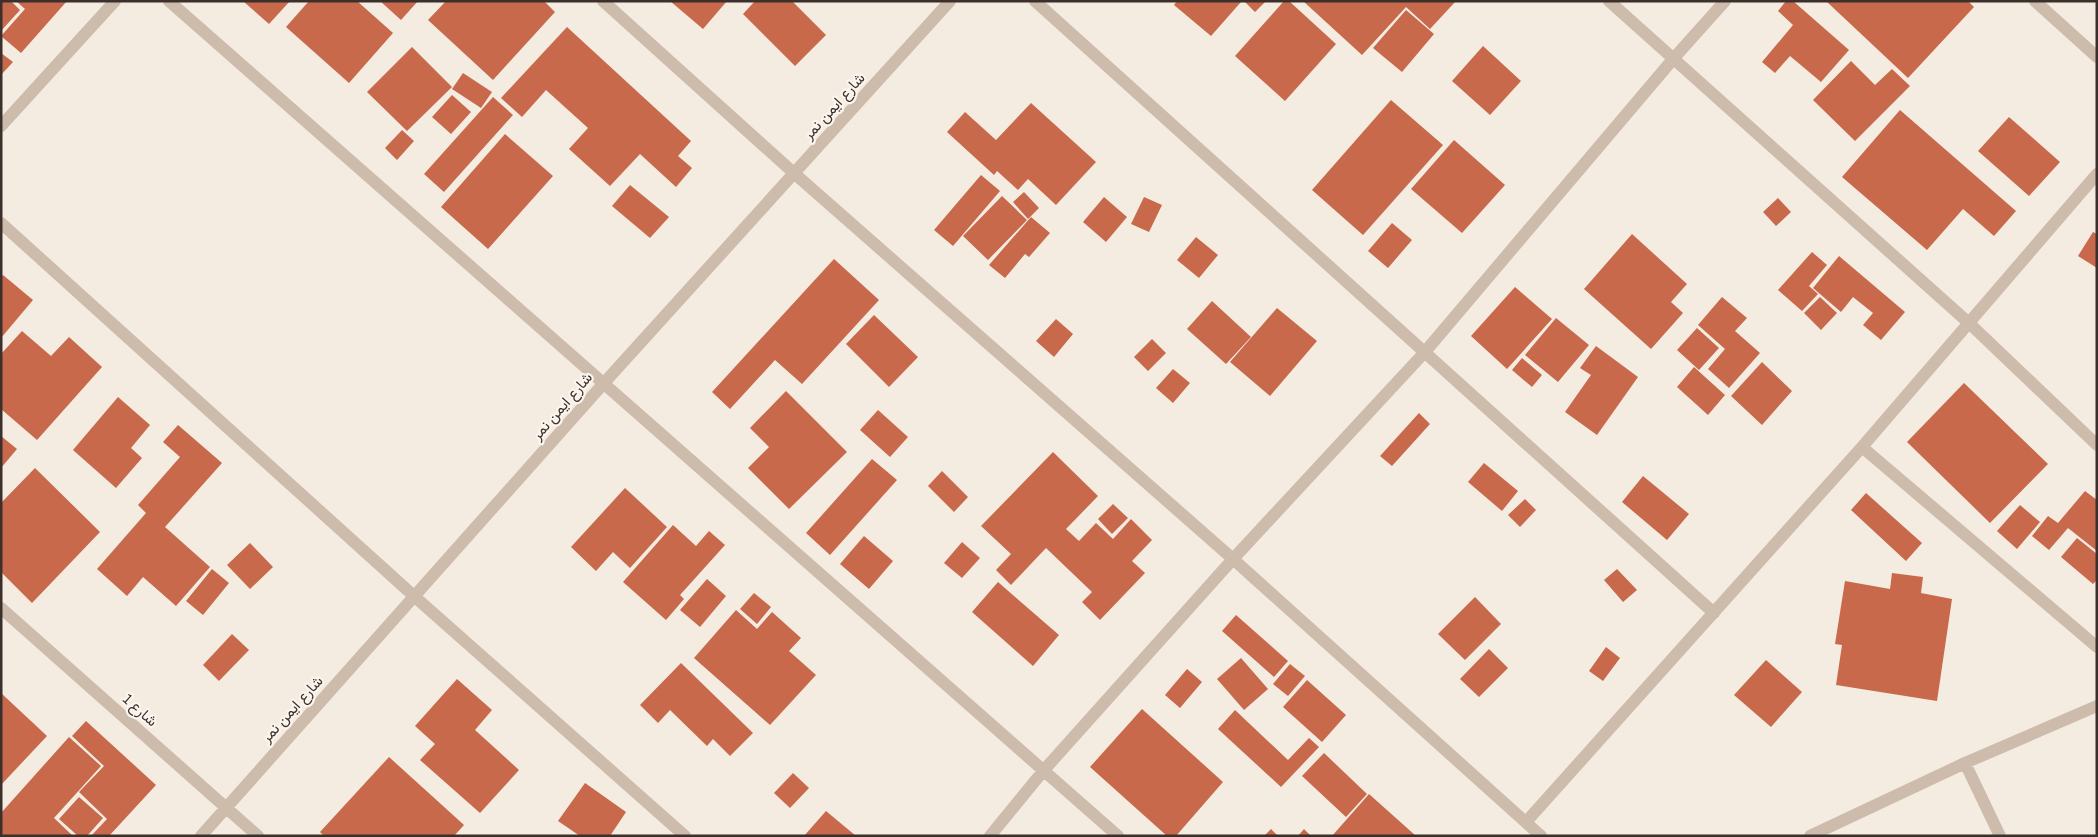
<svg xmlns="http://www.w3.org/2000/svg" width="2098" height="837" font-family="'Archivo Narrow',Vazirmatn,sans-serif">
	<style>
		.building { fill: #c8694b }
		.lines { fill: none; stroke-linecap: round; stroke-linejoin: round }
		.minor { stroke: #cdbbac; stroke-width: 12 }
		.labels { text-anchor: middle; stroke-width: 4.5; stroke-linejoin: round; paint-order: stroke }
		.street-label { font-size: 15px; fill: #3b302b; stroke: #fbf5ee }
	</style>
	<rect width="100%" height="100%" fill="#f4ebe1"/>
	<!-- building -->
	<path class="building" d="M2,1H11L20,10L1,31Z
		M16,1H67L21,53L1,36L25,9Z
		M243,1H290L269,24Z
		M309,1H357L393,33L349,83L286,27Z
		M380,1H418L401,20Z
		M446,1H544L555,12L493,80L428,20Z
		M670,1H727L703,29Z
		M755,1H792L826,35L795,66L743,14Z
		M1177,1H1240L1241,2L1211,36L1174,5Z
		M1244,1H1266L1255,12Z
		M1284,1H1289L1336,44L1285,101L1235,56Z
		M1303,1H1456L1430,29L1406,7L1362,55Z
		M1786,1H1793L1849,50L1821,82L1790,56L1775,73L1762,62L1793,25L1778,11Z
		M1826,1H1968L1974,7L1908,78Z
		M1406,10L1434,34L1402,72L1373,48Z
		M567,27L691,141L678,156L692,168L676,187L640,154L610,186L569,149L588,128L546,90L522,117L501,98Z
		M1483,46L1521,81L1490,115L1452,81Z
		M412,47L452,87L407,131L367,92Z
		M1,53L13,62L1,75Z
		M1851,61L1875,85L1892,69L1910,86L1855,141L1813,100Z
		M463,73L492,92L481,108L452,89Z
		M452,95L471,112L451,134L432,117Z
		M493,97L513,115L444,192L424,174Z
		M1391,100L1443,145L1363,235L1312,190Z
		M1031,103L1096,162L1056,205L1028,179L1018,190L997,171L994,175L947,132L965,112L996,140Z
		M1900,110L2016,211L1994,236L1963,209L1927,250L1842,177Z
		M2009,117L2060,162L2029,196L1978,151Z
		M402,130L414,141L397,160L385,148Z
		M505,134L553,176L488,249L441,207Z
		M1454,140L1505,185L1462,233L1411,189Z
		M981,175L1000,191L953,246L934,230Z
		M630,185L669,217L650,238L612,206Z
		M1024,192L1039,208L1028,219L1013,202Z
		M1002,196L1027,220L988,260L963,236Z
		M1104,197L1127,217L1106,242L1083,222Z
		M1144,197L1162,205L1149,232L1131,224Z
		M1778,198L1791,212L1776,226L1763,212Z
		M1031,217L1050,233L1029,257L1025,254L1005,278L989,265Z
		M1392,223L1412,240L1388,268L1368,251Z
		M2093,232L2097,234V268L2078,256Z
		M1632,234L1687,284L1671,302L1683,313L1651,349L1584,289Z
		M1196,237L1218,255L1199,278L1177,260Z
		M1812,252L1827,265L1809,286L1818,294L1802,311L1778,290Z
		M1839,256L1905,312L1881,340L1863,325L1873,313L1853,297L1841,312L1813,288Z
		M834,259L879,300L802,384L775,360L730,409L712,392Z
		M3,275L33,300L1,338V277Z
		M1515,287L1552,319L1507,369L1471,336Z
		M1722,297L1747,318L1735,331L1760,353L1729,388L1708,369L1725,349L1698,325Z
		M1820,297L1837,313L1821,330L1804,313Z
		M1212,301L1251,337L1226,364L1187,329Z
		M1277,308L1317,341L1270,396L1230,362Z
		M874,315L918,357L889,387L846,344Z
		M1556,318L1589,345L1558,382L1525,355Z
		M1056,319L1073,334L1054,357L1036,341Z
		M1697,328L1719,348L1699,370L1677,350Z
		M22,331L51,356L69,337L102,367L37,440L1,409V354Z
		M1152,339L1166,353L1148,371L1134,357Z
		M1596,346L1638,377L1597,435L1565,412L1591,375L1580,368Z
		M1522,358L1542,375L1532,387L1512,370Z
		M1762,362L1792,391L1762,425L1731,396Z
		M1694,367L1725,395L1708,415L1677,387Z
		M1173,369L1190,383L1173,403L1156,388Z
		M1964,383L2048,464L1990,523L1907,442Z
		M786,391L847,452L789,509L748,468L769,447L750,428Z
		M118,397L150,425L131,448L142,458L116,488L73,450Z
		M878,410L908,437L890,457L860,430Z
		M1419,413L1430,424L1392,466L1380,456Z
		M178,425L222,463L165,527L210,567L176,606L143,577L127,596L97,569L146,513L138,505L180,457L163,442Z
		M1,436L17,449L1,468Z
		M1053,452L1098,496L1066,529L1079,541L1096,523L1113,539L1131,519L1152,540L1132,561L1145,573L1100,620L1082,602L1092,592L1046,548L1011,585L996,570L1011,554L981,526Z
		M872,459L897,480L830,555L806,533Z
		M1484,463L1518,491L1502,511L1468,482Z
		M35,468L100,532L32,603L1,572V503Z
		M942,471L968,497L954,512L928,486Z
		M1643,476L1689,514L1667,540L1622,502Z
		M625,488L667,527L630,568L613,552L596,571L571,547Z
		M2085,491L2097,500V551L2068,528L2049,550L2032,536L2048,516L2058,523Z
		M1866,493L1922,543L1906,561L1851,510Z
		M1525,499L1536,510L1520,527L1508,515Z
		M1113,504L1128,518L1112,534L1098,519Z
		M2020,505L2040,522L2017,549L1997,531Z
		M673,525L696,546L709,531L725,545L680,595L684,599L666,620L623,582Z
		M864,536L893,561L869,589L840,564Z
		M2077,538L2097,554V580L2093,584L2061,557Z
		M962,542L980,558L962,578L944,563Z
		M250,543L273,567L250,589L227,565Z
		M212,569L229,583L203,615L186,601Z
		M1617,569L1637,590L1623,602L1604,580Z
		M1892,573L1923,577L1921,593L1952,599L1937,701L1836,685L1842,645L1835,644L1845,581L1890,589Z
		M707,579L726,596L700,627L680,610Z
		M998,582L1059,635L1033,666L972,612Z
		M754,593L771,607L757,624L740,609Z
		M1475,597L1501,624L1465,660L1438,634Z
		M736,610L757,629L772,612L801,638L789,651L816,675L770,725L694,658Z
		M1236,615L1288,661L1274,677L1222,631Z
		M232,634L249,650L219,681L203,665Z
		M1606,647L1620,658L1603,681L1589,671Z
		M1489,649L1508,668L1479,697L1460,679Z
		M1241,658L1268,689L1244,710L1217,679Z
		M1766,660L1802,692L1771,727L1734,695Z
		M681,663L753,733L730,756L713,739L707,746L670,710L658,723L640,705Z
		M1290,664L1305,676L1288,696L1273,684Z
		M1187,669L1202,682L1180,708L1165,695Z
		M457,679L492,710L475,730L519,770L480,813L420,760L435,744L415,726Z
		M1307,680L1346,715L1322,742L1283,707Z
		M1,693L47,736L1,785Z
		M1142,709L1223,782L1176,836H1167L1090,767Z
		M1235,710L1288,760L1309,738L1319,747L1281,787L1218,729Z
		M86,721L156,785L109,836H91L107,819L79,792L104,766L72,736Z
		M69,737L101,766L54,818L73,836H1V813Z
		M1324,753L1367,794L1346,817L1302,776Z
		M389,757L464,825L454,836H324L320,832Z
		M793,773L809,788L790,808L774,793Z
		M585,783L626,812L610,836H580L558,821Z
		M1369,794L1416,836H1332Z
		M79,797L103,818L87,836H78L59,819Z
		M826,811L856,836H804Z
		M1271,829L1278,836H1264Z
		M1304,829L1311,836H1298Z"/>
	<g class="lines">
		<!-- minor -->
		<path class="minor" d="M169,1L1118,836
			M603,1L795,174L1233,559L1541,836
			M1035,1L1714,613
			M1609,1L1970,324L2097,445
			M2035,1L2097,57
			M1,126L115,1
			M1,223L415,597L685,836
			M1862,447L2097,647
			M1,608L258,836
			M1965,763L2000,836
			M1526,822L1862,447L2097,174
			M201,836L604,383L950,1
			M990,836L1044,770L1233,559L1424,353L1674,58L1725,1
			M1810,836L1965,763L2097,706"/>
	</g>
	<g class="labels">
		<!-- street labels -->
		<g class="street-label">
			<text transform="translate(834 106) rotate(-48)" y="5">شارع ايمن نمر</text>
			<text transform="translate(562 406) rotate(-49)" y="5">شارع ايمن نمر</text>
			<text transform="translate(292 709) rotate(-48)" y="5">شارع ايمن نمر</text>
			<text transform="translate(140 710) rotate(42)" y="5">شارع 1</text>
		</g>
	</g>
	<!-- border -->
	<rect width="2098" height="837" fill="none" stroke="#3b302b" stroke-width="5"/>
</svg>
